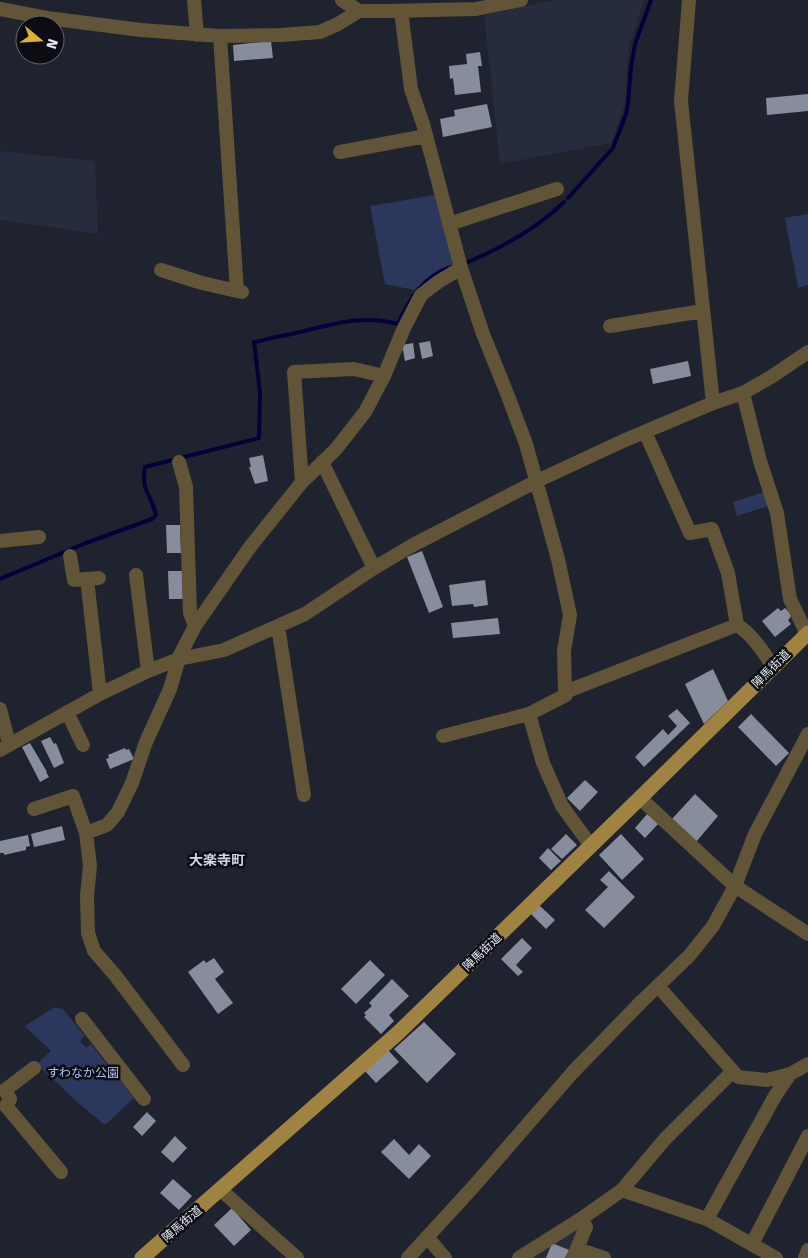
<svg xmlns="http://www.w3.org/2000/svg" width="808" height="1258" font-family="'Fira Sans','Noto Sans JP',sans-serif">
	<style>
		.built { fill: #262c3e }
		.green { fill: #2c375e }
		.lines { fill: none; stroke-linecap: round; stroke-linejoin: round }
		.stream { stroke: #04003a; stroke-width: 4 }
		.building { fill: #878d9c }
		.minor { stroke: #625436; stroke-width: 14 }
		.major { stroke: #a18341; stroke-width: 15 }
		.labels { text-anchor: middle; stroke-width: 5; stroke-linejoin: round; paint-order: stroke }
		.street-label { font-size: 12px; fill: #e7eaf2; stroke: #0b0d12 }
		.park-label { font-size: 12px; fill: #afc2fb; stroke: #0b0d12 }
		.neighbourhood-label { font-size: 14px; font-weight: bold; fill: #d0d6e7; stroke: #0b0d12 }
	</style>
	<rect width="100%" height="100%" fill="#1f232f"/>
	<!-- built -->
	<path class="built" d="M555,0H644L628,50L625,103L611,143L500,164L484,15Z
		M0,151L95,161L98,234L0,220Z
		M580,1226L569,1258H526Z"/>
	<!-- green -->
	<path class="green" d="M435,195L453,265C438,270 426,280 414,290L385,284L370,206Z
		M808,214V285L798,288L785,218Z
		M764,492L768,506L737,516L733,502Z
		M55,1007L63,1009L85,1036L80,1041L86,1048L91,1044L134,1098L105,1125L76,1101L37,1064L51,1051L25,1026Z"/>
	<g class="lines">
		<!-- stream -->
		<path class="stream" d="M568,198L613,148L626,114L628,103L631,67L635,44L651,0
			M466,263C501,248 537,229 564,202
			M0,579L86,543L152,519L156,515C151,493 141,493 145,467L259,438L260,392L254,342C262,342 268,338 276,337C320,330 352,312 398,324C409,299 424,276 451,267"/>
	</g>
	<!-- building -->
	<path class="building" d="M271,41L273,58L234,61L233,45Z
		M480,52L482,66H478L481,92L455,95L453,78L450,79L449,66L467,64L466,54Z
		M808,94V111L767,115L766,98Z
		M487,104L492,127L443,137L440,119L455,116L454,110Z
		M430,341L433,356L422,359L419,343Z
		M413,343L415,358L405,361L402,345Z
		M688,361L691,376L653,384L650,369Z
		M263,455L268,481L255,484L249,467H251L249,458Z
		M166,525H180L181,553H167Z
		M422,551L443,607L429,613L407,557Z
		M168,571H182L183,599H169Z
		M485,580L488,605L474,607L473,604L452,606L449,585Z
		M778,608L781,611L785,608L791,614L790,618L788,620L791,624L775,637L762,621Z
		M498,618L500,634L453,638L451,623Z
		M713,669L728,701L704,724L685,684Z
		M677,709L690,723L644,767L635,757L663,729L668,735L677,726L668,716Z
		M751,714L789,753L776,766L738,727Z
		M50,737L54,744L56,743L64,763L54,768L41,741Z
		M30,743L47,772H46L49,777L40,782L22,747Z
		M125,748L126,750L129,749L134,759L110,769L106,759L109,758L108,755Z
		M585,780L598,792L580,811L567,798Z
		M695,794L718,816L696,842L671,820Z
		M648,813L659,823L645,838L635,828Z
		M62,826L65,840L34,847L31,834Z
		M566,834L577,845L562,859L551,849Z
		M621,834L644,859L622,880L599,855Z
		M28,835L30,846L26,847V850L4,855V853H0V841Z
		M548,848L561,861L551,870L539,858Z
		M609,871L635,897L604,928L585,910L608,887L600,880Z
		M539,905L555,920L546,929L531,914Z
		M522,938L532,948L516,965L523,972L518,976L501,959Z
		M214,958L224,972L215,979L233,1003L218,1014L188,972L204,960L206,963Z
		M370,960L385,975L356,1004L341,989Z
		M392,979L409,996L389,1015L394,1021L381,1034L364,1017L366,1015L364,1013L372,1006L369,1003Z
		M424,1022L456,1054L427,1083L394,1049Z
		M388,1050L399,1062L376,1083L365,1071Z
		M147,1112L156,1121L142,1136L133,1127Z
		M175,1136L187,1148L173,1163L161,1152Z
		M394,1139L409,1155L419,1144L431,1156L409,1179L381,1152Z
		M173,1179L192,1196L179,1210L160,1193Z
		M232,1208L251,1230L234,1246L214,1225Z
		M552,1243L569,1250L565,1258H546Z"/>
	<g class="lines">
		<!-- minor -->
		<path class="minor" d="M194,0L197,35
			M342,0L359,11H388L476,9L521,0
			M689,0L681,101L713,403
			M0,9L47,18L141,30L220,36L281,35L320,32L338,24L359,11
			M401,11L411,89L423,124L461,268L483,334L508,396L526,444L558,559L570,615L564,651L565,692
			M220,36L237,291L242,292
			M340,152L426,136
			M449,224L557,189
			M161,270L202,283L237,291
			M610,326L703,311
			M743,393L760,461L777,513L790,599L807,634
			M645,432L690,533L712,529L728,573L737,625
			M179,462L186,487L190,613L195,626
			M322,462L374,568
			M302,482L294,372L354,369L384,376
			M0,541L39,537
			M70,556L74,580L99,578
			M136,575L148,671
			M87,579L100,694
			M278,626L304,795
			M0,709L9,744
			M67,712L83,745
			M529,714L543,763L562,806L591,846
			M443,736L529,714L566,695L565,692L737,625C752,634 764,652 773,667
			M0,750L100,694L148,671L179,659L224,650L305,614L374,568L413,545L537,481L623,441L713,403L743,393L771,377L808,352
			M640,798L735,886L808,934
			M34,809L73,796L86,833
			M658,986L738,1077L767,1080L790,1074
			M82,1019L144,1099
			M183,1065L115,975L94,951L88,933L87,896L90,866L86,833L107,825L118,812L132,783L146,742L170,689L180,655L195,626L250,547L302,482L336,449L365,412L384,376L404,328L421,295L438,282L461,268
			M34,1068L5,1090L10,1099L6,1106L61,1172
			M221,1190L297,1258
			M622,1190L665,1139L732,1072
			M707,1219L775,1096L790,1074L808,1064
			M428,1238L445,1258
			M752,1244L808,1136
			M577,1249L604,1258
			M408,1258L474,1186L573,1072L641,1002L689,956L713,926L735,886L755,834L808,734
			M519,1258L581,1219
			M573,1258L586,1227L581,1219L622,1190L707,1219L776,1258
			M805,1258L808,1250"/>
		<!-- major -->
		<path class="major" d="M142,1258L398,1033L640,798L808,633"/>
	</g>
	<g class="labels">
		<!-- street labels -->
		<g class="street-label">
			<text transform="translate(771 669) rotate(-45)" y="4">陣馬街道</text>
			<text transform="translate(482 952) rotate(-44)" y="4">陣馬街道</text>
			<text transform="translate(182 1224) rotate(-41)" y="4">陣馬街道</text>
		</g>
		<!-- park labels -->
		<g class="park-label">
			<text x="83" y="1077">すわなか公園</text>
		</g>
		<!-- neighbourhood labels -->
		<g class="neighbourhood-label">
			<text x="217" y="865">大楽寺町</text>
		</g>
	</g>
	<!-- north arrow -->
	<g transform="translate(40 40) rotate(108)"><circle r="24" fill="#0b0d12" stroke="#63656c"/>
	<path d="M0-4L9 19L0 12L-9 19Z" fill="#e1af34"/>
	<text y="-8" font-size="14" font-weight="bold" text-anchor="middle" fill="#e7eaf2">N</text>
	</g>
</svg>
